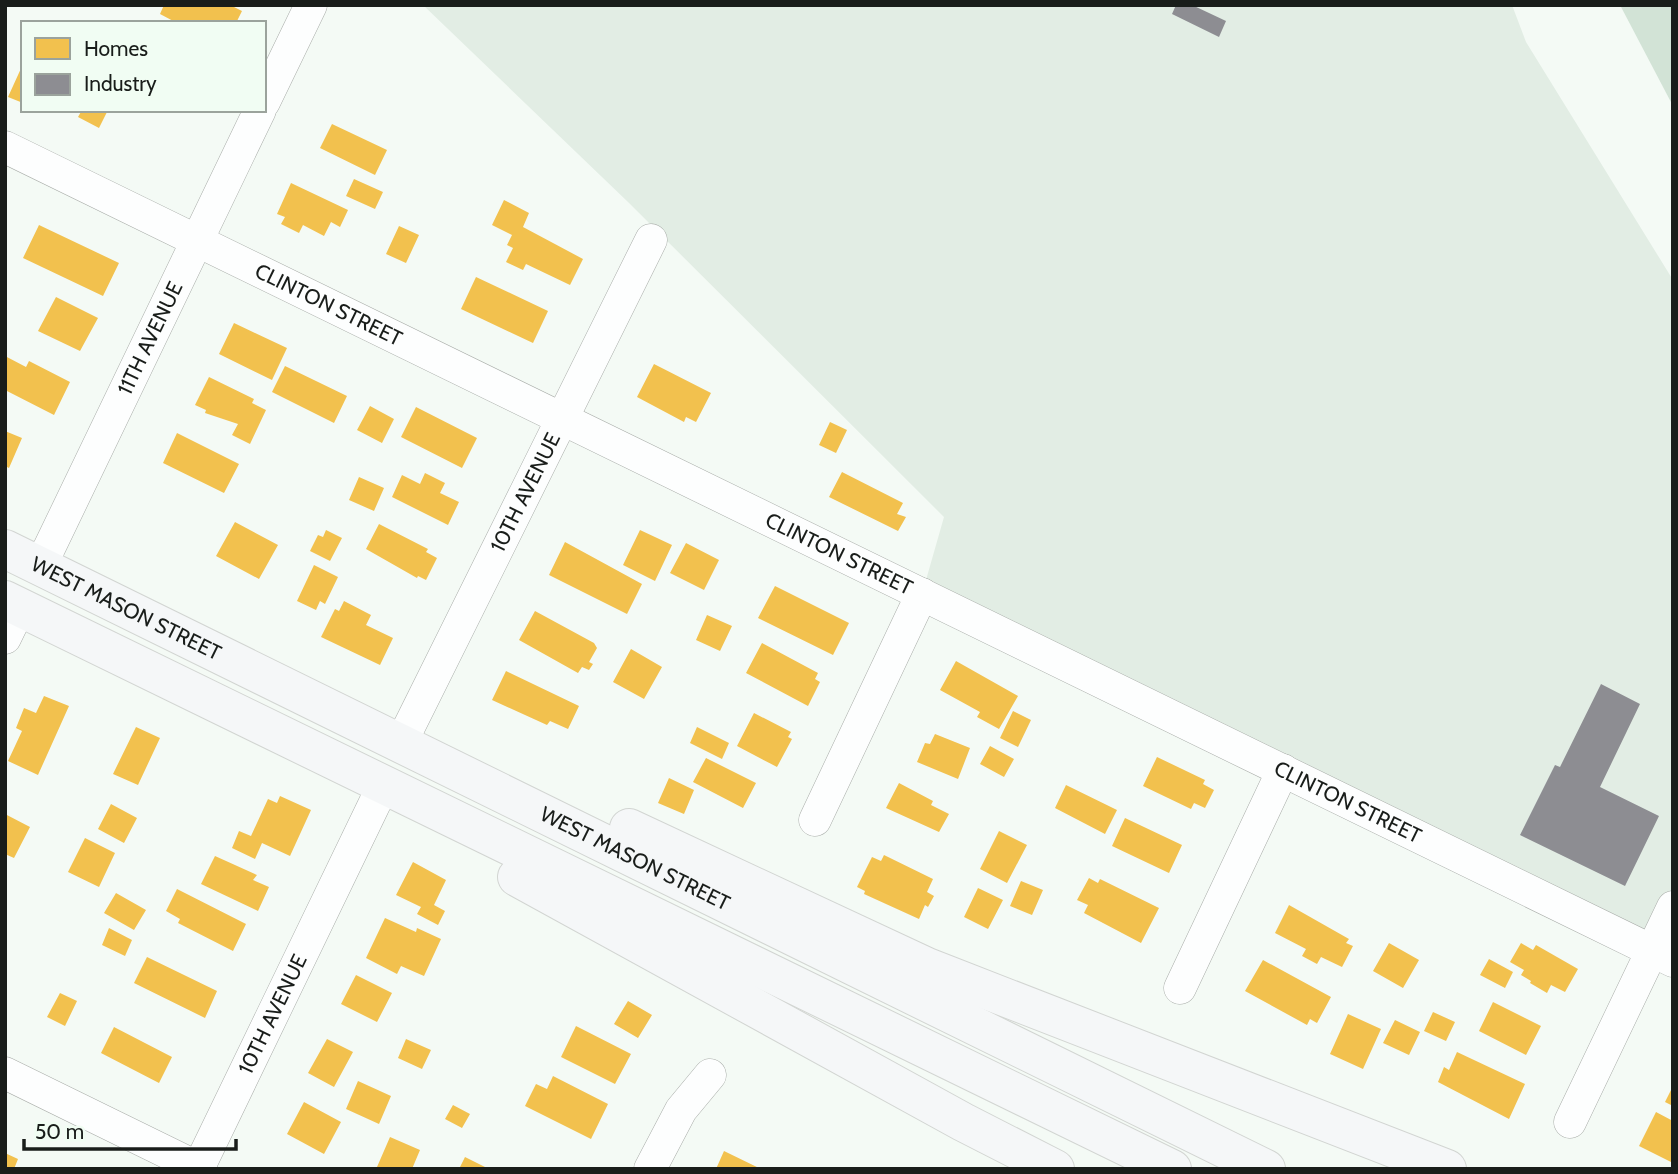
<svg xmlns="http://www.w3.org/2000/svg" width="1678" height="1174" font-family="Cabin,sans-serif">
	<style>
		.built { fill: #e2ede4 }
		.green { fill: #d2e3d6 }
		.homes { fill: #f2c14e }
		.industry { fill: #8d8d92 }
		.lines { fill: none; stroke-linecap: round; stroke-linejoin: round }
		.minor-casing { stroke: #a9ada9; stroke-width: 33 }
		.primary-casing { stroke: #d2d5d2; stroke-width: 40 }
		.minor { stroke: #fdfefe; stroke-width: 32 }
		.primary { stroke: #f5f7f8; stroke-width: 38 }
		.labels { text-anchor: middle; stroke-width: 7; stroke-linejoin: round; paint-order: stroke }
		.street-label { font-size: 21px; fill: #191d1a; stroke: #f1fdf3 }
	</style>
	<rect width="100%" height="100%" fill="#f4faf5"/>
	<!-- built -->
	<path class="built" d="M423,5H1512L1526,42L1673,280V907L1653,951L922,594L944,517L628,202Z"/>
	<!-- green -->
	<path class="green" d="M1620,5H1673V106Z"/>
	<!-- homes -->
	<path class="homes" d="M164,5H230L242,11L236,23H177L160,14Z
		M23,64V103L8,97Z
		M82,110H108L99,128L78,117Z
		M332,124L387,150L375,175L320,148Z
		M354,179L383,192L375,209L346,196Z
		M291,183L348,210L340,227L331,222L324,236L303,225L299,233L281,224L285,217L277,214Z
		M504,200L529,213L523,227L583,259L570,285L526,264L523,270L506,262L513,248L507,245L512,235L492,225Z
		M39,225L119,263L103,296L23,258Z
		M399,226L419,235L406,263L386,254Z
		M476,277L548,311L533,343L461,309Z
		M56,297L98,318L80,351L38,331Z
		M234,323L287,348L272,380L219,354Z
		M5,356L26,367L29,361L70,382L54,415L5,390Z
		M654,364L711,393L696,422L686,417L684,422L637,397Z
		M285,366L347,396L334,423L272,392Z
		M209,377L254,399L252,403L266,410L250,444L232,435L238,424L205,413L206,410L195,405Z
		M370,406L394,419L382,443L357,430Z
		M416,407L477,438L462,468L401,437Z
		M830,422L847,430L836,453L819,445Z
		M5,431L22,438L9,468L5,466Z
		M177,433L239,464L224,493L163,463Z
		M842,472L903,503L897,514L906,517L898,531L829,497Z
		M425,473L445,483L440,493L459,502L448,525L392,497L402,475L420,484Z
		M359,477L384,488L374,511L349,500Z
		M235,522L278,545L259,579L216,556Z
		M379,524L428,549L426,552L437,558L426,580L418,576L417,578L366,549Z
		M326,530L342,538L330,561L310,551L318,535L323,537Z
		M640,530L672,545L655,581L623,565Z
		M565,542L642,584L627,614L549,575Z
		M686,543L719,560L704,590L670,573Z
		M314,565L338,577L325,604L320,601L316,610L297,601Z
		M775,586L849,623L833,655L758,618Z
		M344,601L371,615L366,625L393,638L380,665L321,637L335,609L339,611Z
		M535,611L594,643L597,648L589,662L593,664L589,670L582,667L578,673L519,640Z
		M707,615L732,626L720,651L696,640Z
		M762,643L818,673L815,679L820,682L808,706L746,673Z
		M631,649L662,667L644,699L613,682Z
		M956,661L1018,696L999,729L977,717L980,712L940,690Z
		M506,671L579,706L568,729L550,721L547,725L492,700Z
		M44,696L69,706L38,775L8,761L22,731L16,728L24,708L36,713Z
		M1013,711L1031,720L1018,747L1000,738Z
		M754,713L791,732L788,737L792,739L777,767L737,746Z
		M136,727L160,738L138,785L113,774Z
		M697,727L729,743L722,759L690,743Z
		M935,734L970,748L958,779L917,762L925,743L930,744Z
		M990,746L1014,759L1004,777L980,764Z
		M1157,757L1205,780L1203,784L1214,790L1205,808L1194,803L1191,809L1143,786Z
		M706,758L756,783L743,808L693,782Z
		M669,778L694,790L684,814L658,803Z
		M899,783L933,801L931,805L949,814L939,832L886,808Z
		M1066,785L1117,810L1105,834L1055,808Z
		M280,796L311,810L290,856L262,843L255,859L232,848L239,831L251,836L268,799L277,803Z
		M111,804L137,818L124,843L98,829Z
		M5,814L30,827L14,858L5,854Z
		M1125,818L1182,845L1169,873L1112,846Z
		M999,831L1027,845L1007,883L980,869Z
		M85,838L115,853L99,887L68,872Z
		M884,855L933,879L927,892L934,896L928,907L925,905L919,919L864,894L865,891L857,887L872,857L881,861Z
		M215,856L257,875L253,880L269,887L258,911L201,884Z
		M413,862L446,880L434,905L445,911L438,925L417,914L421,907L396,895Z
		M1089,878L1098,883L1100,879L1159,908L1141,943L1084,913L1088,905L1077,900Z
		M1021,881L1043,890L1032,915L1010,906Z
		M978,888L1003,900L988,929L964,917Z
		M177,889L246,924L233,951L178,923L180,919L166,911Z
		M116,893L146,910L134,930L104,913Z
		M1289,905L1349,939L1346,943L1353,946L1342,967L1321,957L1317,964L1302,956L1306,949L1275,933Z
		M385,918L416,932L417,928L441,939L424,976L401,966L397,974L366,958Z
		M109,928L132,940L125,956L102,945Z
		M1389,943L1419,960L1403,988L1373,971Z
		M1521,943L1533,950L1536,945L1578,969L1565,992L1551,985L1547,993L1530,983L1531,981L1521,975L1524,970L1510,962Z
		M147,957L217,991L205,1018L134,983Z
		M1489,959L1513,972L1505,988L1480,975Z
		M1263,960L1331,997L1317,1023L1310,1019L1307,1025L1245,991Z
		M356,975L392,993L377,1022L341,1004Z
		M60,993L77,1001L65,1026L47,1017Z
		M628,1001L652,1015L638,1038L614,1024Z
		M1493,1002L1541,1026L1526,1055L1479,1031Z
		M1433,1012L1455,1022L1446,1041L1424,1031Z
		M1348,1014L1381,1029L1363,1069L1330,1054Z
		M1395,1020L1420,1032L1409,1055L1383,1043Z
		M576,1026L631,1054L615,1084L561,1057Z
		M114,1027L172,1057L159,1083L101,1053Z
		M327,1039L353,1052L334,1087L308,1073Z
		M406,1039L431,1050L422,1069L398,1058Z
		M1457,1052L1525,1084L1509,1119L1438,1082L1444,1067L1449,1070Z
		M553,1076L608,1104L591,1139L525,1106L536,1084L547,1089Z
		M358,1081L391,1096L379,1124L346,1109Z
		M1673,1086V1106L1665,1102Z
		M304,1102L341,1122L324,1154L287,1134Z
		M453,1105L470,1114L462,1128L445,1119Z
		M1656,1112L1673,1121V1163L1639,1146Z
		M390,1137L420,1150L412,1169L377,1167Z
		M724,1151L761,1169H716Z
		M5,1153L18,1159L14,1169H5Z
		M465,1157L489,1169H459Z"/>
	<!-- industry -->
	<path class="industry" d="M1176,5H1192L1226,21L1219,37L1172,14Z
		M1601,684L1640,704L1600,787L1659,816L1625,886L1520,835L1555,765L1560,767Z"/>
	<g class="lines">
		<!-- minor casing -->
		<g class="minor-casing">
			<g id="minor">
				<path d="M264,102L311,5"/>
				<path id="s1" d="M5,147L1673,961"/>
				<path id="s2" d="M40,567L260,110"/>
				<path d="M5,638L20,607"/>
				<path id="s3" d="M400,745L651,240"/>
				<path d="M815,820L922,594"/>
				<path d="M1180,988L1283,770"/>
				<path d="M5,1073L201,1169"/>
				<path d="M1570,1122L1673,907"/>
				<path id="s4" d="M198,1169L384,784"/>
				<path d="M650,1169L681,1110L710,1075"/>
			</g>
		</g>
		<!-- primary casing -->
		<g class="primary-casing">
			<g id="primary">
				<path id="s5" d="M5,549L1266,1169"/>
				<path d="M5,600L1172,1169"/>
				<path d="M629,828L927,967L1447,1169"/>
				<path d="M517,877L963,1122L1055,1169"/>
			</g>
		</g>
		<!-- minor -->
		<use href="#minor" class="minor"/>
		<!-- primary -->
		<use href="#primary" class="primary"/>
	</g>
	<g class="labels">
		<!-- street labels -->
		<g class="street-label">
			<text dy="7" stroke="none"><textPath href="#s1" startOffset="360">CLINTON STREET</textPath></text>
			<text dy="7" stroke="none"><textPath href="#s2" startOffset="254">11TH AVENUE</textPath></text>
			<text dy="7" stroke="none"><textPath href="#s3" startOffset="282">10TH AVENUE</textPath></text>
			<text dy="7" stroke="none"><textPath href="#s1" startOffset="928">CLINTON STREET</textPath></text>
			<text dy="7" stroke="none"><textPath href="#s5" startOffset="135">WEST MASON STREET</textPath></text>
			<text dy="7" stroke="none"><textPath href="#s1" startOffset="1494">CLINTON STREET</textPath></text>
			<text dy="7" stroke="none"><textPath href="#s5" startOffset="702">WEST MASON STREET</textPath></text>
			<text dy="7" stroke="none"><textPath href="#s4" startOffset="172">10TH AVENUE</textPath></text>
		</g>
	</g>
	<!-- border -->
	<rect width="1678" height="1174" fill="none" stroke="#191d1a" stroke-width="14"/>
	<!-- legend -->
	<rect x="21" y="21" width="245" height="91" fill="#f1fdf3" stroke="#9ba39c" stroke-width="2"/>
	<rect x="35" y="38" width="35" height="21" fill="#f2c14e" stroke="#9ba39c" stroke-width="2"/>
	<text x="84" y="56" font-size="21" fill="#191d1a">Homes</text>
	<rect x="35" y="74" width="35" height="21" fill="#8d8d92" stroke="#9ba39c" stroke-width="2"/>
	<text x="84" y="91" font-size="21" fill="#191d1a">Industry</text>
	<!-- scale -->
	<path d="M24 1139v10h212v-10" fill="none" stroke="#191d1a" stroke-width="3.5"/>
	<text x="35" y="1139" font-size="21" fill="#191d1a" stroke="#f1fdf3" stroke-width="5" paint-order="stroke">50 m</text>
</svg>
